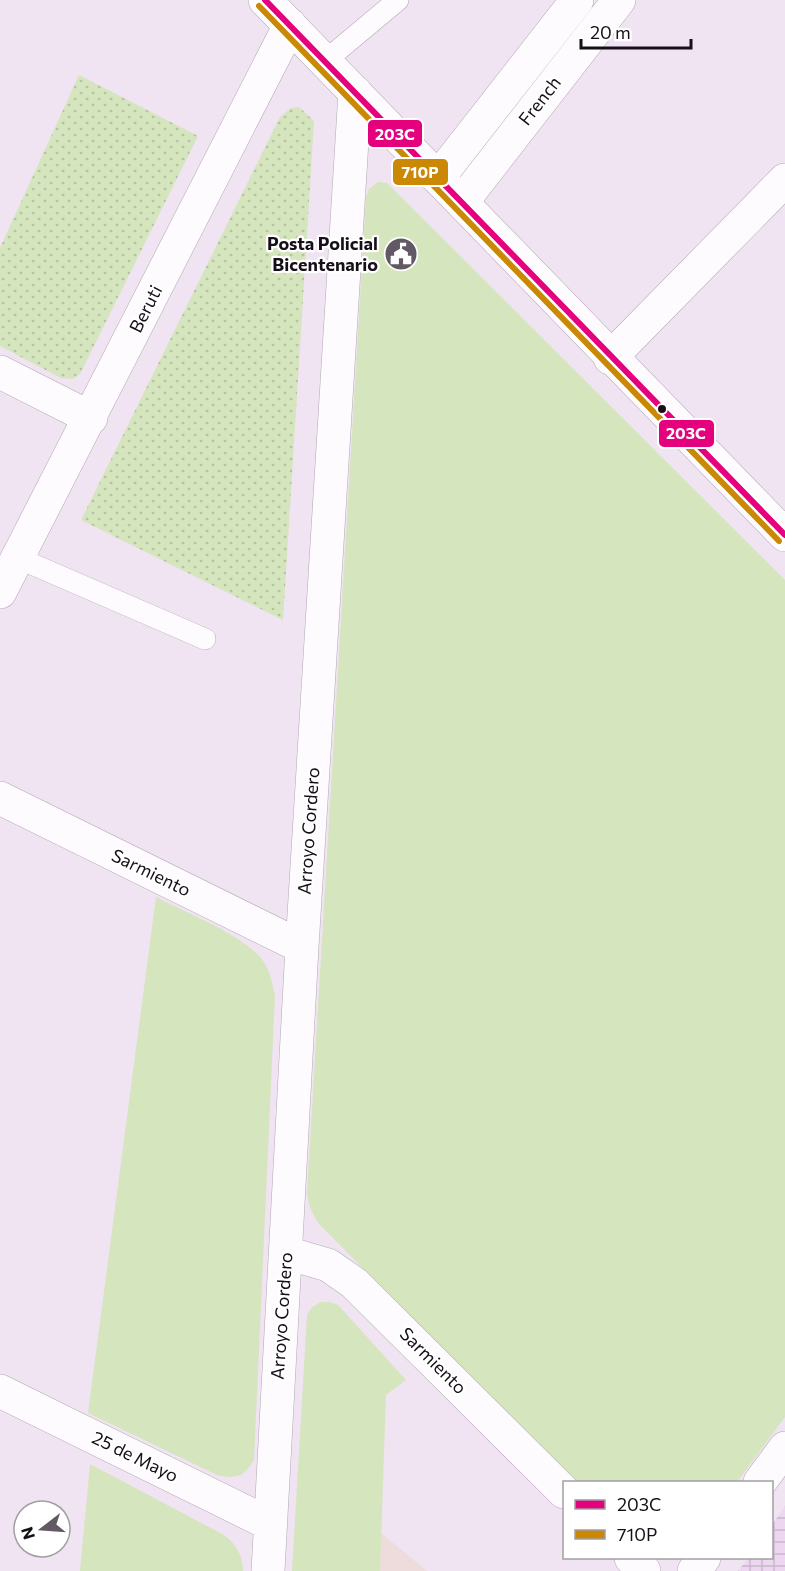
<svg xmlns="http://www.w3.org/2000/svg" width="785" height="1571" font-family="Commissioner,sans-serif">
	<style>
		.industrial { fill: url(#industrial-grid) }
		.education { fill: #eedcdc }
		.grass { fill: url(#grass-dots) }
		.park { fill: #d5e5be }
		.lines { fill: none; stroke-linecap: round; stroke-linejoin: round }
		.service-casing { stroke: #b2a9b4; stroke-width: 22 }
		.minor-casing { stroke: #b2a9b4; stroke-width: 34 }
		.primary-casing { stroke: #b2a9b4; stroke-width: 34 }
		.service { stroke: #fdfbfd; stroke-width: 21 }
		.minor { stroke: #fdfbfd; stroke-width: 33 }
		.primary { stroke: #fdfbfd; stroke-width: 33 }
		.bus-1-casing { stroke: #fff; stroke-width: 10 }
		.bus-2-casing { stroke: #fff; stroke-width: 10 }
		.bus-1 { stroke: #e5007d; stroke-width: 6 }
		.bus-2 { stroke: #ca8805; stroke-width: 6 }
		.bus-dot { fill: #170f18; stroke: #fff; stroke-width: 2 }
		.labels { text-anchor: middle; stroke-width: 4.5; stroke-linejoin: round; paint-order: stroke }
		.street-label { font-size: 18px; fill: #170f18; stroke: #fff }
		.poi-label { font-size: 18px; font-weight: bold; fill: #170f18; stroke: #fff; text-anchor: end }
		.line-badge { stroke: #fff; stroke-width: 2 }
		.badge-label { font-size: 16px; text-anchor: middle; font-weight: bold; fill: #fff }
	</style>
	<defs>
		<pattern id="industrial-grid" width="8" height="8" patternUnits="userSpaceOnUse" patternTransform="scale(1.5)"><rect width="8" height="8" fill="#edd7f0"/><path d="M0 4h8M4 0v8" fill="none" stroke="#cab7cd"/></pattern>
		<pattern id="grass-dots" width="8" height="8" patternUnits="userSpaceOnUse" patternTransform="scale(1.5)"><rect width="8" height="8" fill="#d5e5be"/><path d="M2 2h.1M6 6h.1" fill="none" stroke="#b6c3a3" stroke-width="1.8" stroke-linecap="round"/></pattern>
	</defs>
	<rect width="100%" height="100%" fill="#f0e3f2"/>
	<!-- industrial -->
	<path class="industrial" d="M785,1506V1571H738L748,1558H772V1525Z"/>
	<!-- education -->
	<path class="education" d="M381,1533L427,1571H380Z"/>
	<!-- grass -->
	<path class="grass" d="M79,75L198,136L80,374L73,379L61,378L0,346V248Z
		M299,107L314,121L283,620L81,520L280,117L291,108Z"/>
	<!-- park -->
	<path class="park" d="M378,182L387,183L785,580V1417L737,1482H576L318,1223L310,1208L307,1193L366,197L369,189Z
		M156,897C184,912 246,936 263,961C270,971 272,983 275,995L254,1460C244,1477 237,1479 217,1475L88,1413Z
		M321,1302H330L338,1305L406,1380L386,1395L380,1571H292L307,1315L312,1307Z
		M90,1464L224,1535C236,1544 243,1555 243,1571H80Z"/>
	<g class="lines">
		<!-- service casing -->
		<g class="service-casing">
			<path id="service" d="M325,61L398,0
				M18,558L205,639"/>
		</g>
		<!-- minor casing -->
		<g class="minor-casing">
			<path id="minor" d="M438,178L577,0
				M462,202L619,0
				M610,358L785,180
				M0,372L91,418
				M0,592L290,25
				M0,798L302,947
				M287,1253L328,1265L354,1283L564,1492
				M0,1391L270,1524
				M760,1482L785,1448
				M631,1558L644,1571
				M268,1571L302,947L355,92
				M694,1571L704,1558"/>
		</g>
		<!-- primary casing -->
		<g class="primary-casing">
			<path id="primary" d="M265,0L785,535"/>
		</g>
		<!-- service -->
		<use href="#service" class="service"/>
		<!-- minor -->
		<use href="#minor" class="minor"/>
		<!-- primary -->
		<use href="#primary" class="primary"/>
		<!-- bus-1 casing -->
		<g class="bus-1-casing">
			<path id="bus-1" d="M265,0L785,535"/>
		</g>
		<!-- bus-2 casing -->
		<g class="bus-2-casing">
			<path id="bus-2" d="M259,6L779,541"/>
		</g>
		<!-- bus-1 -->
		<use href="#bus-1" class="bus-1"/>
		<!-- bus-2 -->
		<use href="#bus-2" class="bus-2"/>
	</g>
	<!-- icons -->
	<defs>
		<g id="civic-disc" transform="scale(1.725)"><circle r="9.5" fill="#635964" stroke="#fff"/><path d="M-.6-6.5H3V-4.5H.6V-3L4-1V1h2V6H-6V1h2V-1L-.6-3ZM-1.2 2.5V6h2.4V2.5Z" fill="#fff"/></g>
	</defs>
	<g fill-rule="evenodd">
		<use href="#civic-disc" x="401" y="254"/>
	</g>
	<!-- markers -->
	<circle class="bus-dot" cx="662" cy="409" r="5"/>
	<g class="labels">
		<!-- street labels -->
		<g class="street-label">
			<text transform="translate(540 101) rotate(-52)" y="6">French</text>
			<text transform="translate(146 309) rotate(-63)" y="6">Beruti</text>
			<text transform="translate(309 831) rotate(-86)" y="6">Arroyo Cordero</text>
			<text transform="translate(151 873) rotate(26)" y="6">Sarmiento</text>
			<text transform="translate(282 1316) rotate(-86)" y="6">Arroyo Cordero</text>
			<text transform="translate(433 1361) rotate(45)" y="6">Sarmiento</text>
			<text transform="translate(135 1457) rotate(26)" y="6">25 de Mayo</text>
		</g>
		<!-- poi labels -->
		<g class="poi-label">
			<text x="378" y="250">Posta Policial<tspan x="378" dy="21">Bicentenario</tspan></text>
		</g>
	</g>
	<g class="line-badge">
		<rect x="367" y="119" width="56" height="29" rx="6" fill="#e5007d"/>
		<rect x="392" y="158" width="57" height="28" rx="6" fill="#ca8805"/>
		<rect x="658" y="419" width="57" height="29" rx="6" fill="#e5007d"/>
	</g>
	<g class="badge-label">
		<text x="395" y="140">203C</text>
		<text x="420" y="178">710P</text>
		<text x="686" y="439">203C</text>
	</g>
	<!-- legend -->
	<rect x="563" y="1481" width="210" height="78" fill="#ffffff" stroke="#a29fa3" stroke-width="1.5"/>
	<rect x="575" y="1500" width="30" height="9" fill="#e5007d" stroke="#a29fa3" stroke-width="1.5"/>
	<text x="617" y="1511" font-size="18" fill="#170f18">203C</text>
	<rect x="575" y="1530" width="30" height="9" fill="#ca8805" stroke="#a29fa3" stroke-width="1.5"/>
	<text x="617" y="1541" font-size="18" fill="#170f18">710P</text>
	<!-- north arrow -->
	<g transform="translate(42 1529) rotate(253)"><circle r="28" fill="#ffffff" stroke="#a29fa3" stroke-width="1.5"/>
	<path d="M0-4.5L10 22L0 15L-10 22Z" fill="#635964"/>
	<text y="-9" font-size="16" font-weight="bold" text-anchor="middle" fill="#170f18">N</text>
	</g>
	<!-- scale -->
	<path d="M581 39v9h110v-9" fill="none" stroke="#170f18" stroke-width="3"/>
	<text x="590" y="39" font-size="18" fill="#170f18" stroke="#ffffff" stroke-width="4.5" paint-order="stroke">20 m</text>
</svg>
